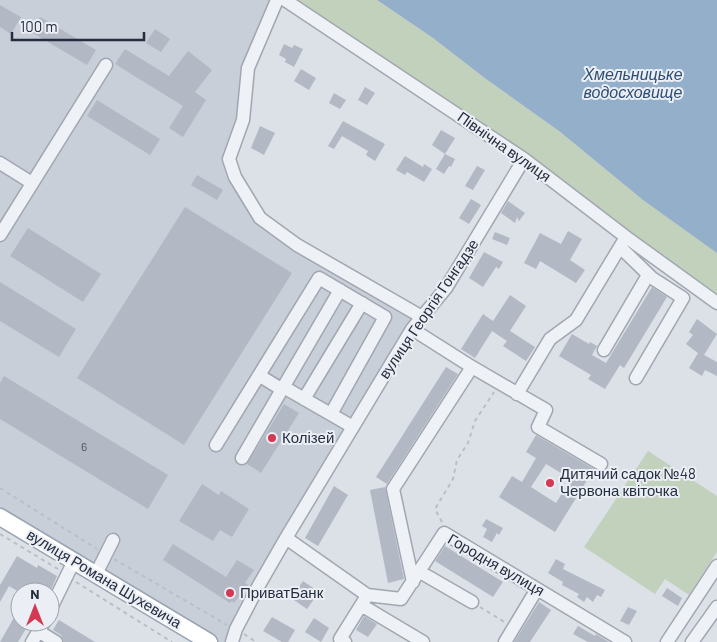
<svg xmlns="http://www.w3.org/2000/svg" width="717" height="642" font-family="Barlow,sans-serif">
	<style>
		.built { fill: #c9cfd9 }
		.green { fill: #c2d1bc }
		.water { fill: #94afc9 }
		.building { fill: #b3b9c4; fill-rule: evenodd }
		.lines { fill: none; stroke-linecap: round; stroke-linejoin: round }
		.minor-casing { stroke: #a1a7b1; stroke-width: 15 }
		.major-casing { stroke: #9aa5b3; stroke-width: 19 }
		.path { stroke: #babec5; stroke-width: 2; stroke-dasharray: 4 4; stroke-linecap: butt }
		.minor { stroke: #eef1f5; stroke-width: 12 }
		.major { stroke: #fff; stroke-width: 16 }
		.poi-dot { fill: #d43852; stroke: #ebeff5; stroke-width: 2 }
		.labels { text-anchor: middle; stroke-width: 4; stroke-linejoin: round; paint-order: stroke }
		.number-label { font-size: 12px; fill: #485160 }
		.street-label { font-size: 15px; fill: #252e3e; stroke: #ebeff5 }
		.poi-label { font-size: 15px; fill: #252e3e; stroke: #ebeff5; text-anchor: start }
		.water-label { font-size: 16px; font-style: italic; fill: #2d4d73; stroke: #ebeff5 }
	</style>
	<rect width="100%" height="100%" fill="#dce0e7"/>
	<!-- built -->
	<path class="built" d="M0,0H284L253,69L235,159L240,175L264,214L300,241L422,310L227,642H217L0,512Z"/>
	<!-- green -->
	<path class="green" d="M294,0H377L433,38L486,79L559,131L643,200L710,247L717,253V298Z
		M648,451L717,496V552L689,595L665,579L655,594L584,547Z"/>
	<!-- water -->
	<path class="water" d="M377,0H717V253L643,200L559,131L486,79L433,38Z"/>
	<!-- building -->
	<path class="building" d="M0,5L21,17L11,34L0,27Z
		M40,17L96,50L87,65L31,32Z
		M155,29L170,39L161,52L146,43Z
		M284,44L292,48L294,45L303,49L294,67L285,62L286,59L279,55Z
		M125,49L169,76L188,51L212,70L195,92L206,100L183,137L169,128L183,106L115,64Z
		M301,69L316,78L309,90L294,81Z
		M365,87L375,93L367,105L358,100Z
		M334,93L346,100L340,109L329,103Z
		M97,100L160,139L150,155L87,116Z
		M343,121L385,144L375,161L366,155L368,151L342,136L334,149L328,146Z
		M260,126L275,133L264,155L251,148Z
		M441,130L455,138L445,154L432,145Z
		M445,154L455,159L451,167L449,166L444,174L436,169Z
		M405,156L423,167L424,164L432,169L424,182L407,172L405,175L396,170Z
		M477,166L485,170L473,190L465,186Z
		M197,175L223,190L217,200L191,185Z
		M471,199L481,205L469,224L459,218Z
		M508,201L525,213L519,221L517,217L515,223L501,213Z
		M185,207L292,273L184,445L77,378Z
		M28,228L101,274L83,302L10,256Z
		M568,231L582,239L570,260L585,270L576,283L540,261L536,269L524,263L540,233L561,244Z
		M495,232L510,238L507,245L492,239Z
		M484,252L503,262L499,269L496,267L483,287L469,278Z
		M0,282L76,329L59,357L0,321Z
		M652,287L667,297L624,368L620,365L605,389L588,379L591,375L559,356L572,334L589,344L590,342L597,346L592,355L606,363Z
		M510,295L526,306L510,331L535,347L526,361L503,346L507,341L492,331L475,358L461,349L483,314L493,321Z
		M697,319L717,334L704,355L717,362V376L705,370L702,376L689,368L698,353L686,344L693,335L689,332Z
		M446,367L458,374L387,484L376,477Z
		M4,376L168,475L148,509L0,419V383Z
		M284,404L299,413L261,473L247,464Z
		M536,435L594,469L555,532L499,497L512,476L522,482L536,458L526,452ZM546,464L571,479L556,503L531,487Z
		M202,484L219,495L221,491L249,509L232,537L220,530L213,541L179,521Z
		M334,486L348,495L318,546L305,538Z
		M385,487L404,579L388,583L370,490Z
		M486,519L503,528L499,535L497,533L492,542L483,537L487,529L482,526Z
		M173,544L226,577L237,560L254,570L245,583L248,585L234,603L232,601L230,603L163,560Z
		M445,546L503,582L493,597L435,561Z
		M17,556L37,568L38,565L57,576L50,592H19L9,586L0,602V585Z
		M556,559L565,564L563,569L605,590L601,597L597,595L593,602L587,597L584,602L577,597L579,594L562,585L563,582L548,573Z
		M303,581L319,592L307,609L291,598Z
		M667,588L682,598L678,606L662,596Z
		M539,602L551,610L530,642H514Z
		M20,607V622H30L18,642H0Z
		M628,607L637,611L629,625L620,621Z
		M364,616L377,624L368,637L356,630Z
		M272,617L295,630L288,642H282L263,631Z
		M314,618L329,628L321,642L305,632Z
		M59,620L95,642H64L61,635L53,630Z
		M578,626L595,636L596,634L609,642H588L573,634Z"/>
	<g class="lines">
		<!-- minor casing -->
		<g class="minor-casing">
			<path id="minor" d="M277,0L248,68L243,120L229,159L235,177L260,218L297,245L422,317
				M285,0L524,159L626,237L717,303
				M0,163L32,183
				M0,235L106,65
				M620,247L652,278L683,298L636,378
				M412,329L472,367L546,410L538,427L601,464
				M604,350L648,275
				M260,376L278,387L287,389L353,427
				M517,394L550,339L576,320L626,237
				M304,399L362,303
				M216,445L319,278L385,317L331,414
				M242,458L340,290
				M286,538L367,595L401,599L444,533L625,642
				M420,572L472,602
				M96,574L113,540
				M413,582L393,489L472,367
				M361,605L423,642
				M50,610L74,561
				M38,631L56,642
				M32,642L44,622
				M232,642L236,629L259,585L286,538L412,329L446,288L524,159
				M345,642L340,639L365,599
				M505,642L537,589
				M667,642L717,566
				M692,642L717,607"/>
		</g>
		<!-- major casing -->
		<g class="major-casing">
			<path id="major" d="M0,517L209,642"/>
		</g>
		<!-- path -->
		<path class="path" d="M0,488L97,549
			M442,522L435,509L453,479L457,460L468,443L475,421L494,392
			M0,534L58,569
			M114,559L227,625
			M76,582L172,642
			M480,607L506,623
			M244,634L256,642"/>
		<!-- minor -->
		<use href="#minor" class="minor"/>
		<!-- major -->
		<use href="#major" class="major"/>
	</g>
	<!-- markers -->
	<g class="poi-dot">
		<circle cx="272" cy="438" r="5"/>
		<circle cx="550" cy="483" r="5"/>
		<circle cx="230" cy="593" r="5"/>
	</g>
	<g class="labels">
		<!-- number labels -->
		<g class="number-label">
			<text x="84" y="451">6</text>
		</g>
		<!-- street labels -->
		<g class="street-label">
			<text transform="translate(504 147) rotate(35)" y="5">Північна вулиця</text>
			<text transform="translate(429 309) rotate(-56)" y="5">вулиця Георгія Гонгадзе</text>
			<text transform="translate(496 565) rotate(30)" y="5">Городня вулиця</text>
			<text transform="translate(104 579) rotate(31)" y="5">вулиця Романа Шухевича</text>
		</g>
		<!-- poi labels -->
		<g class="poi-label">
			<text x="282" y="443">Колізей</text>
			<text x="560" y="479">Дитячий садок №48<tspan x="560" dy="17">Червона квіточка</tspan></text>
			<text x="240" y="598">ПриватБанк</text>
		</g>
		<!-- water labels -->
		<g class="water-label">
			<text x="633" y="80">Хмельницьке<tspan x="633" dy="18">водосховище</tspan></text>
		</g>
	</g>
	<!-- north arrow -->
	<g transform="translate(35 607)"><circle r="24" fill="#ebeff5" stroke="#9ca2ac"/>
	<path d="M0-4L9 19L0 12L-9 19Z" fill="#d43852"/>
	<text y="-8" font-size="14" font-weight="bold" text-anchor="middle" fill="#252e3e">N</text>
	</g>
	<!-- scale -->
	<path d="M12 32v8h132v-8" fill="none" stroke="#252e3e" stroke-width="2.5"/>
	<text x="20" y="32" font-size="15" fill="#252e3e" stroke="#ebeff5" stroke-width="4" paint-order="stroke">100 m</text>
</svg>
